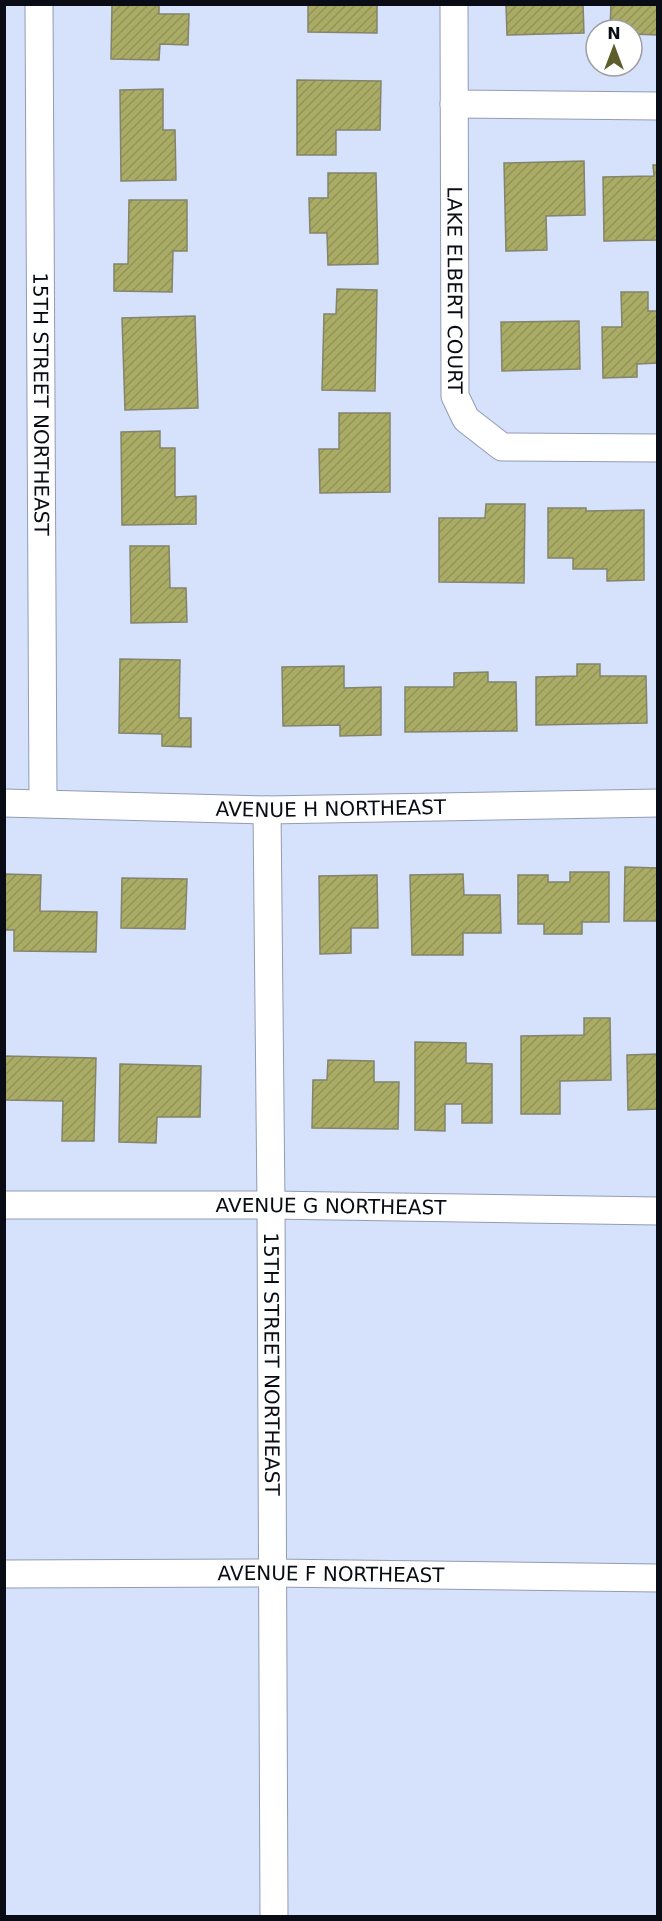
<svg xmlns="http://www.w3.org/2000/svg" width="662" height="1921" font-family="'DejaVu Sans',sans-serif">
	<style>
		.building { fill: url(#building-hatch); stroke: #83846b; stroke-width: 1.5 }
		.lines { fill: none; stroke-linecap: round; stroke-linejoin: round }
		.street-casing { stroke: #929cb3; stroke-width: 29 }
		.street { stroke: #fff; stroke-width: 27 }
		.labels { text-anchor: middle; stroke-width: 5; stroke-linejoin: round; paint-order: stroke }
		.street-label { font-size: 20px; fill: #090c14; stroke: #fff }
	</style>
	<defs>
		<pattern id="building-hatch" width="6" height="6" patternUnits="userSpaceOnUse" patternTransform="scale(1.5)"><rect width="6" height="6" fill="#aaac65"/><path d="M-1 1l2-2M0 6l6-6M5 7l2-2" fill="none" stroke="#919357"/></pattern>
	</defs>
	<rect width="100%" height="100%" fill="#d6e1fb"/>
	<!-- building -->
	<path class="building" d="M112,4H159V14H189L188,45L160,44L159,60L111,59Z
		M308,4H377V33L308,32Z
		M506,4H583L584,33L507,35Z
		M611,4H658V35L632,34V30H610Z
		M297,80L381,81L380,130H336V155H297Z
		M163,89V130H175L176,180L121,181L120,90Z
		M584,161L585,215L546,216L547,250L506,251L504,163Z
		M653,165H658V240L604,241L603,177L654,176Z
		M328,173H376L378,264L328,265L327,233H310L309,198H328Z
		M129,200H187V251H173L172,292L114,291V264H128Z
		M337,289L377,290L375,391L322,390L324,314H336Z
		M621,292H648V311H658V363L637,364V377L603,378L602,327H622Z
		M195,316L198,408L125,410L122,318Z
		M579,321L580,369L502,371L501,322Z
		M339,413H390V492L320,493L319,449H339Z
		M160,431V448H175V497L196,496V524L122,525L121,432Z
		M486,504H525L524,583L439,582V518H485Z
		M548,508H586V511L644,510V580L607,581V569H573V558H548Z
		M130,546H169L170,588H186L187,622L131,623Z
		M120,659L180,660L179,718H191V747L162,746V734L119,733Z
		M577,664H600V676H646L647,723L536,725V677L577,676Z
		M344,666V688L381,687V735L340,736V725L283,726L282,667Z
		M488,672V682H516L517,731L405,732V687H454V673Z
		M625,867L658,868V921H624Z
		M570,872H609V922H582V934H544V924H518V875H548V882H570Z
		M4,874L41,875L40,911L97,912L96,952L14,951V930H4Z
		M463,874L464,895H500L501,933H463V955H412L410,875Z
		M377,875L378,928H351V953L320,954L319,876Z
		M122,878L187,879L185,929L121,928Z
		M584,1018H610L611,1080L560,1081V1114H521V1036L584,1035Z
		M415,1042L466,1043V1063L492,1064V1123H462V1104H445V1131L415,1130Z
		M658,1054V1109L628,1110L627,1055Z
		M4,1056L96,1058L94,1141H62L63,1101L4,1100Z
		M328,1060L374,1061V1082H399L398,1129L312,1128L313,1080H327Z
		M120,1064L201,1066L200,1117H157L156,1143L119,1142Z"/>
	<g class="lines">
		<!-- street casing -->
		<g class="street-casing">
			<g id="street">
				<path id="s1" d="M39,4L43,803"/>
				<path id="s2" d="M454,4L455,396L466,419L502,447L658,448"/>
				<path d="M454,104L658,106"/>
				<path id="s3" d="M4,803L267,810L658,803"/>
				<path id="s4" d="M267,810L271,1205L274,1916"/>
				<path id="s5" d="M4,1205H271L658,1211"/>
				<path id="s6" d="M4,1574L272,1573L658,1578"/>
			</g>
		</g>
		<!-- street -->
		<use href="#street" class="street"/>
	</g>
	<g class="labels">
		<!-- street labels -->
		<g class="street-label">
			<text dy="7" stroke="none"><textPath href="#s2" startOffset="286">LAKE ELBERT COURT</textPath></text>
			<text dy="7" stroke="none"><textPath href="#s1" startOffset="400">15TH STREET NORTHEAST</textPath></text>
			<text dy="7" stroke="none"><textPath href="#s3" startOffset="327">AVENUE H NORTHEAST</textPath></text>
			<text dy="7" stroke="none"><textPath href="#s5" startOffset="327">AVENUE G NORTHEAST</textPath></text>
			<text dy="7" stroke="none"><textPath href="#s4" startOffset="554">15TH STREET NORTHEAST</textPath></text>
			<text dy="7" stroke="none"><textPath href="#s6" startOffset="327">AVENUE F NORTHEAST</textPath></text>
		</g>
	</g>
	<!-- border -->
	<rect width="662" height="1921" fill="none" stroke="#090c14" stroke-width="12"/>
	<!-- north arrow -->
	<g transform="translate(614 48)"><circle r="28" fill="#ffffff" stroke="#9d9ea1" stroke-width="1.5"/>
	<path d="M0-4.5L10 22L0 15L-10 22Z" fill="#5c5d2a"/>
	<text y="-9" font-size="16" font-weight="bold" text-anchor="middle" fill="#090c14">N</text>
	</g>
</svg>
